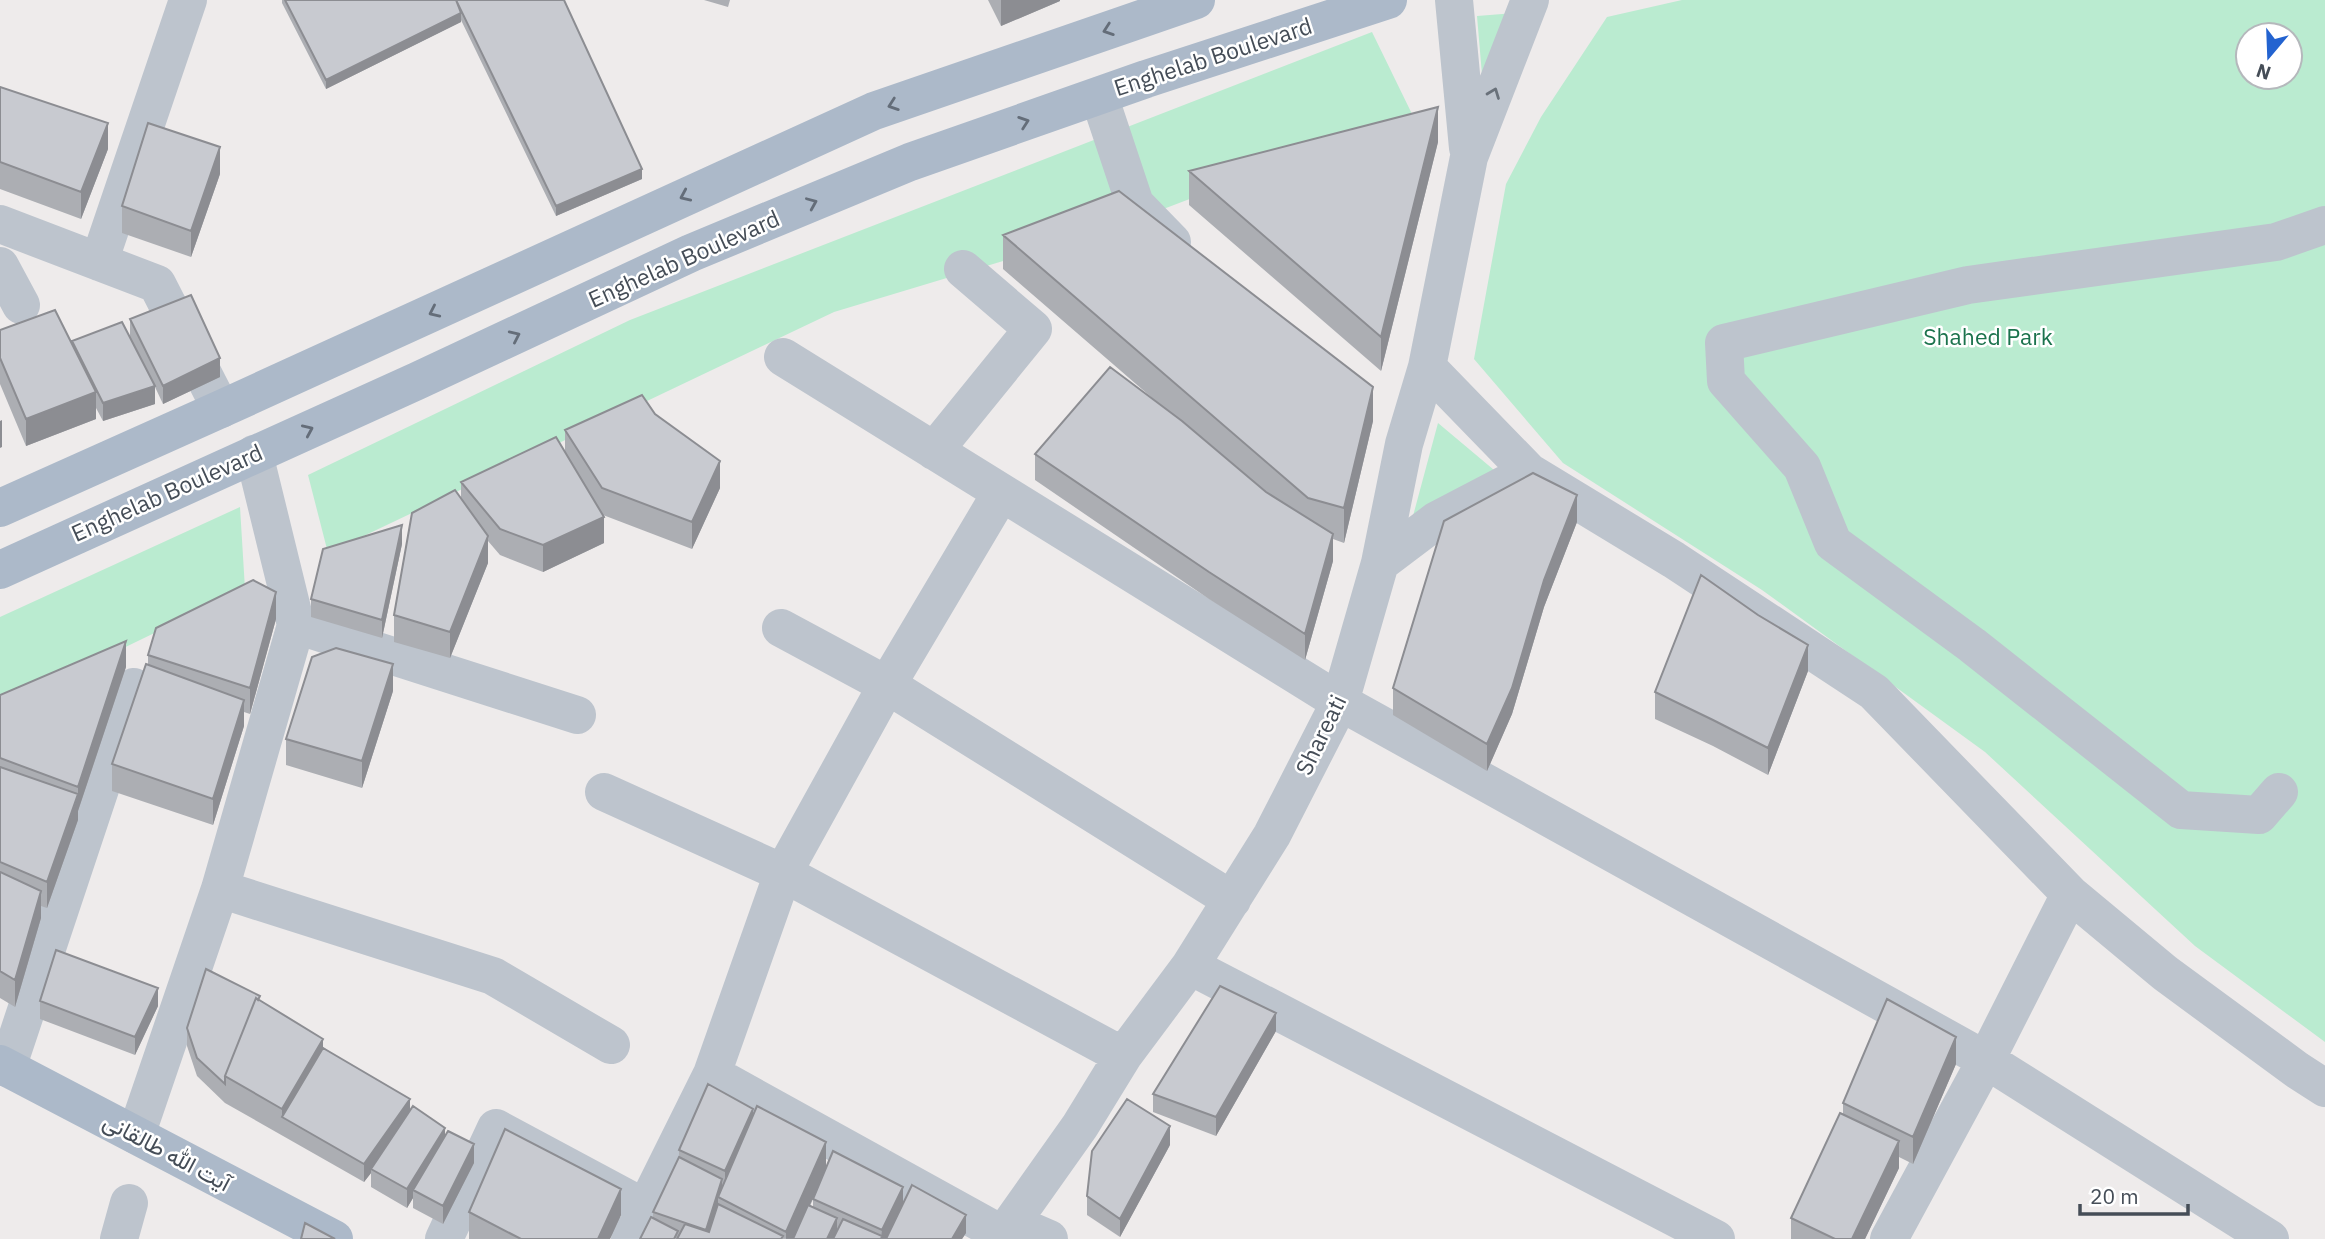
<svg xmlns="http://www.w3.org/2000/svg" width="2325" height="1239" font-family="'IBM Plex Sans',Vazirmatn,sans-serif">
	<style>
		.green { fill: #baebd0; fill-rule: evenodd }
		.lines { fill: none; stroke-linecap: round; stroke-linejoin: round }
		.minor { stroke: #bdc4cd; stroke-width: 38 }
		.major { stroke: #acb9c9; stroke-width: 38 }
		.wall { fill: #acaeb3; fill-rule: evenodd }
		.shaded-wall { fill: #8c8d92 }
		.building { fill: #c8cad0; stroke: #8c8d92; stroke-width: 2 }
		.oneway { stroke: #646d79 }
		.oneway2 { stroke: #69717a }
		.labels { text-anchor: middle; stroke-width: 5; stroke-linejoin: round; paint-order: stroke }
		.street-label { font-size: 23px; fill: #454d57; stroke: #fff }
		.park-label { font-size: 23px; fill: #1b734d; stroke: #fff }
	</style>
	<rect width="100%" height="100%" fill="#eeebeb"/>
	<!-- green -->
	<path class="green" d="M1682,0H2325V1042L2195,946L1985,752L1762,590L1563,463L1474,359L1506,184L1541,117L1607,17ZM2248,35H2290V77H2248Z
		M1515,13L1484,98L1477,16Z
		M1372,32L1412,114L1119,226L834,312L328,553L308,475L630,320Z
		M1438,423L1494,470L1413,516Z
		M240,507L245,589L0,708V617Z"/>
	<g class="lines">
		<!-- minor -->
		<path class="minor" d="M1454,0L1468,148
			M1099,96L1135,204L1172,242
			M0,224L157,284L221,409
			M99,262L188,0
			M0,266L21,305
			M783,357L1340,702L1986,1060L2270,1239
			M1427,367L1529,472L1674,560L1874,692L2070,894L2165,973L2297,1070L2325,1088
			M934,451L1033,329L963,269
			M1380,563L1437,520L1529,472
			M296,625L577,715
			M781,628L887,685L1232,900
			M604,792L783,873L1123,1056
			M2279,792L2259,815L2181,810L1972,645L1833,543L1802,467L1726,381L1724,343L1968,285L2276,242L2325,225
			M220,889L493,976L611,1045
			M1190,966L1716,1239
			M7,1068L134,687
			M712,1074L1003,1235
			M136,1135L220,889L296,625L254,454
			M1012,1223L1049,1239
			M119,1239L129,1203
			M444,1239L496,1128L645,1208
			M630,1239L712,1074L783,873L887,685L1001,493
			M1000,1239L1080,1126L1123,1056L1190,966L1272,835L1340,702L1380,563L1404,444L1427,367L1469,157L1530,0
			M1889,1239L1986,1060L2070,894"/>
		<!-- major -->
		<path class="major" d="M0,508L221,409L874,111L1196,0
			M0,570L417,381L691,253L910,162L1146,79L1388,0
			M0,1064L334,1239"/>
	</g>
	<!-- wall -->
	<path class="wall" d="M282,0H564L642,179L556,216L461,20V22L326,89L282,3Z
		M704,0H730L728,7Z
		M988,0H1060V1L1001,26Z
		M0,87L108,149L81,219L0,189Z
		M1438,142L1381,371L1189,205V171Z
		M220,174L191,257L122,233V206Z
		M1003,235L1373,421L1344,543L1333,539V561L1305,660L1209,599L1035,480V454L1158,403L1003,269Z
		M130,319L220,377L163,404L155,387V404L103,421L96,408V419L26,446L0,384V330L72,344V341L130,337Z
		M655,414L720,488L692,549L603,515L604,543L543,572L500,555L488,541V563L450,658L394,642V615L461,498V482L565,451V430Z
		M1577,522L1544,607L1512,714L1487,771L1393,715V688Z
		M402,544L382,638L311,617V599Z
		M276,619L250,714L244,712V726L213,825L112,791V764L148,665V655Z
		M126,667L78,811V820L47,908L41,906V918L15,1007L0,998V695Z
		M1808,671L1768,775L1713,746L1655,719V692Z
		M393,691L362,788L286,765V739Z
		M40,1001L158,1006L135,1055L40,1019Z
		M260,1001L410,1110L445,1137L474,1163L443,1224L413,1208V1198L407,1208L371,1187V1173L364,1182L225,1103L197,1076L187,1046V1028Z
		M1276,1031L1216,1136L1153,1112V1094Z
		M1956,1064L1913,1164L1899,1157V1168L1865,1239H1791V1218L1843,1114V1103Z
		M753,1115L826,1168L966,1233L962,1239H640L653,1218V1212L679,1157V1150ZM821,1181L813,1199V1207L810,1206Z
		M1170,1145L1120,1237L1087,1215V1196Z
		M469,1212L621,1215L610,1239H469Z"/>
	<!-- shaded-wall -->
	<path class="shaded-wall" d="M1001,0H1060V1L1001,26Z
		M461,13V22L326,89V80Z
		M1438,107V142L1381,371V337Z
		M108,123V149L81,219V192Z
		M220,147V174L191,257V231Z
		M642,169V179L556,216V206Z
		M220,358V377L163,404V386Z
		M155,386V404L103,421V403Z
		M1373,387V421L1344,543V508Z
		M96,392V419L26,446V419Z
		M2,420V447L0,448V421Z
		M720,461V488L692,549V522Z
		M1577,495V522L1544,607L1512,714L1487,771V744L1544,580Z
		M604,517V543L543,572V545Z
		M402,525V544L382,638V620Z
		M1333,534V561L1305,660V634Z
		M488,536V563L450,658V632Z
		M276,592V619L250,714V688Z
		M126,641V667L78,811V820L47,908V882L78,796V787Z
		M1808,645V671L1768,775V748Z
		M393,664V691L362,788V761Z
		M244,700V726L213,825V799Z
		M41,891V918L15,1007V980Z
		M158,988V1006L135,1055V1037Z
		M1276,1013V1031L1216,1136V1117Z
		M1956,1037V1064L1913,1164V1137Z
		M323,1039V1066L282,1117V1109Z
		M410,1099V1117L371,1169V1173L364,1182V1164Z
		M753,1109V1127L725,1189V1171Z
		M1170,1126V1145L1120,1237V1219Z
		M445,1128V1146L413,1190V1198L407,1208V1189Z
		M1899,1141V1168L1865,1239H1852Z
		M826,1142V1168L795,1239H786V1232Z
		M474,1144V1163L443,1224V1206Z
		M722,1179V1199L718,1197V1210L706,1239V1230Z
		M903,1187V1206L886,1239H881L882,1230Z
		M621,1189V1215L610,1239H598Z
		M966,1215V1233L962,1239H952Z
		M837,1218V1236L836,1239H827Z"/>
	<!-- building -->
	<path class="building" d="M285,0H456L461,13L326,80Z
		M456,0H564L642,169L556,206Z
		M0,87L108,123L81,192L0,162Z
		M1438,107L1381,337L1189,171Z
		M148,123L220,147L191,231L122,206Z
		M1119,191L1373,387L1344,508L1308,498L1003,235Z
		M191,295L220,358L163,386L130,319Z
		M55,310L96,392L26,419L0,358V330Z
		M122,322L155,386L103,403L72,341Z
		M1110,367L1182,421L1266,492L1333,534L1305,634L1209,572L1035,454Z
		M642,395L655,414L720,461L692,522L602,488L565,430Z
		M556,437L604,517L543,545L500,529L461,482Z
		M1533,473L1577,495L1544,580L1512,688L1487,744L1393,688L1444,521Z
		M455,490L488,536L450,632L394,615L412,513Z
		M402,525L382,620L311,599L323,549Z
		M1701,575L1758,615L1808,645L1768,748L1713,720L1655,692Z
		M253,580L276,592L250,688L148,655L156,628Z
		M126,641L78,787L0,758V695Z
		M336,648L393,664L362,761L286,739L312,657Z
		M146,664L244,700L213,799L112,764Z
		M0,767L78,794L47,882L0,862Z
		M0,872L41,891L15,980L0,971Z
		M56,950L158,988L135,1037L40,1001Z
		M206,969L260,996L258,1000L256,998L225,1076V1084L197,1058L187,1028Z
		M1220,986L1276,1013L1216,1117L1153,1094Z
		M256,998L323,1039L282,1109L225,1076Z
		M1887,999L1956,1037L1913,1137L1843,1103Z
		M323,1048L410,1099L364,1164L282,1117Z
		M708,1084L753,1109L725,1171L679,1150Z
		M1127,1099L1170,1126L1120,1219L1087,1196L1092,1151Z
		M413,1106L445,1128L407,1189L371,1169Z
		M757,1106L826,1142L786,1232L718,1197Z
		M1840,1113L1899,1141L1852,1239H1835L1791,1218Z
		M505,1129L621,1189L598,1239H521L469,1212Z
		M448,1131L474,1144L443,1206L413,1190Z
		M833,1151L903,1187L882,1230L813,1199Z
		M679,1157L722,1179L706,1230L653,1212Z
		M912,1185L966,1215L952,1239H886Z
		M718,1204L783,1236L781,1239H677L685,1224L709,1232Z
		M808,1205L837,1218L827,1239H793Z
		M651,1217L678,1231L674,1239H640Z
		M843,1219L882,1236L881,1239H833Z
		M305,1223L335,1239H301Z"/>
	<!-- one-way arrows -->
	<defs><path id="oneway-chevron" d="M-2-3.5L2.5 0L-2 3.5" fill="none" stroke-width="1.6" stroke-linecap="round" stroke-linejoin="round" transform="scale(1.75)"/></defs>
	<g class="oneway">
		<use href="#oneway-chevron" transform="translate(1108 30) rotate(161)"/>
		<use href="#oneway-chevron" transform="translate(893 105) rotate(161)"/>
		<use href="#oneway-chevron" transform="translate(1024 122) rotate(-19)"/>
		<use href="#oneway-chevron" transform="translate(685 196) rotate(156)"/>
		<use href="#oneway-chevron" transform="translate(812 203) rotate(-23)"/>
		<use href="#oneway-chevron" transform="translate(434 312) rotate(155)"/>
		<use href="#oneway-chevron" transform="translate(515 336) rotate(-25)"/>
		<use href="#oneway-chevron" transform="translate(308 430) rotate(-24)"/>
	</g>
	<use class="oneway2" href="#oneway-chevron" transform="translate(1494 93) rotate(-69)"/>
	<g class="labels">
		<!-- street labels -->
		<g class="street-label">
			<text transform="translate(1213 57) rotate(-18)" y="8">Enghelab Boulevard</text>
			<text transform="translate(684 259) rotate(-24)" y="8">Enghelab Boulevard</text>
			<text transform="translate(167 493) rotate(-24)" y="8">Enghelab Boulevard</text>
			<text transform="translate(1321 735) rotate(-64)" y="8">Shareati</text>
			<text transform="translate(167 1152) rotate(28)" y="8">آیت الله طالقانی</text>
		</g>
		<!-- park labels -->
		<g class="park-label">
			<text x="1988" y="345">Shahed Park</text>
		</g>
	</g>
	<!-- north arrow -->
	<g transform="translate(2269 56) rotate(199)"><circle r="33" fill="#ffffff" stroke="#b5b8bc" stroke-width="2"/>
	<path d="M0-5L12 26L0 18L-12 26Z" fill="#2363d0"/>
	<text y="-10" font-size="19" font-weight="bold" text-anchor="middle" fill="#454d57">N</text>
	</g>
	<!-- scale -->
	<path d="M2080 1204v10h108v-10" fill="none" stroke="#454d57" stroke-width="3.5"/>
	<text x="2090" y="1204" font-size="21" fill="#454d57" stroke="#ffffff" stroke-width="5" paint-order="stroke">20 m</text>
</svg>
